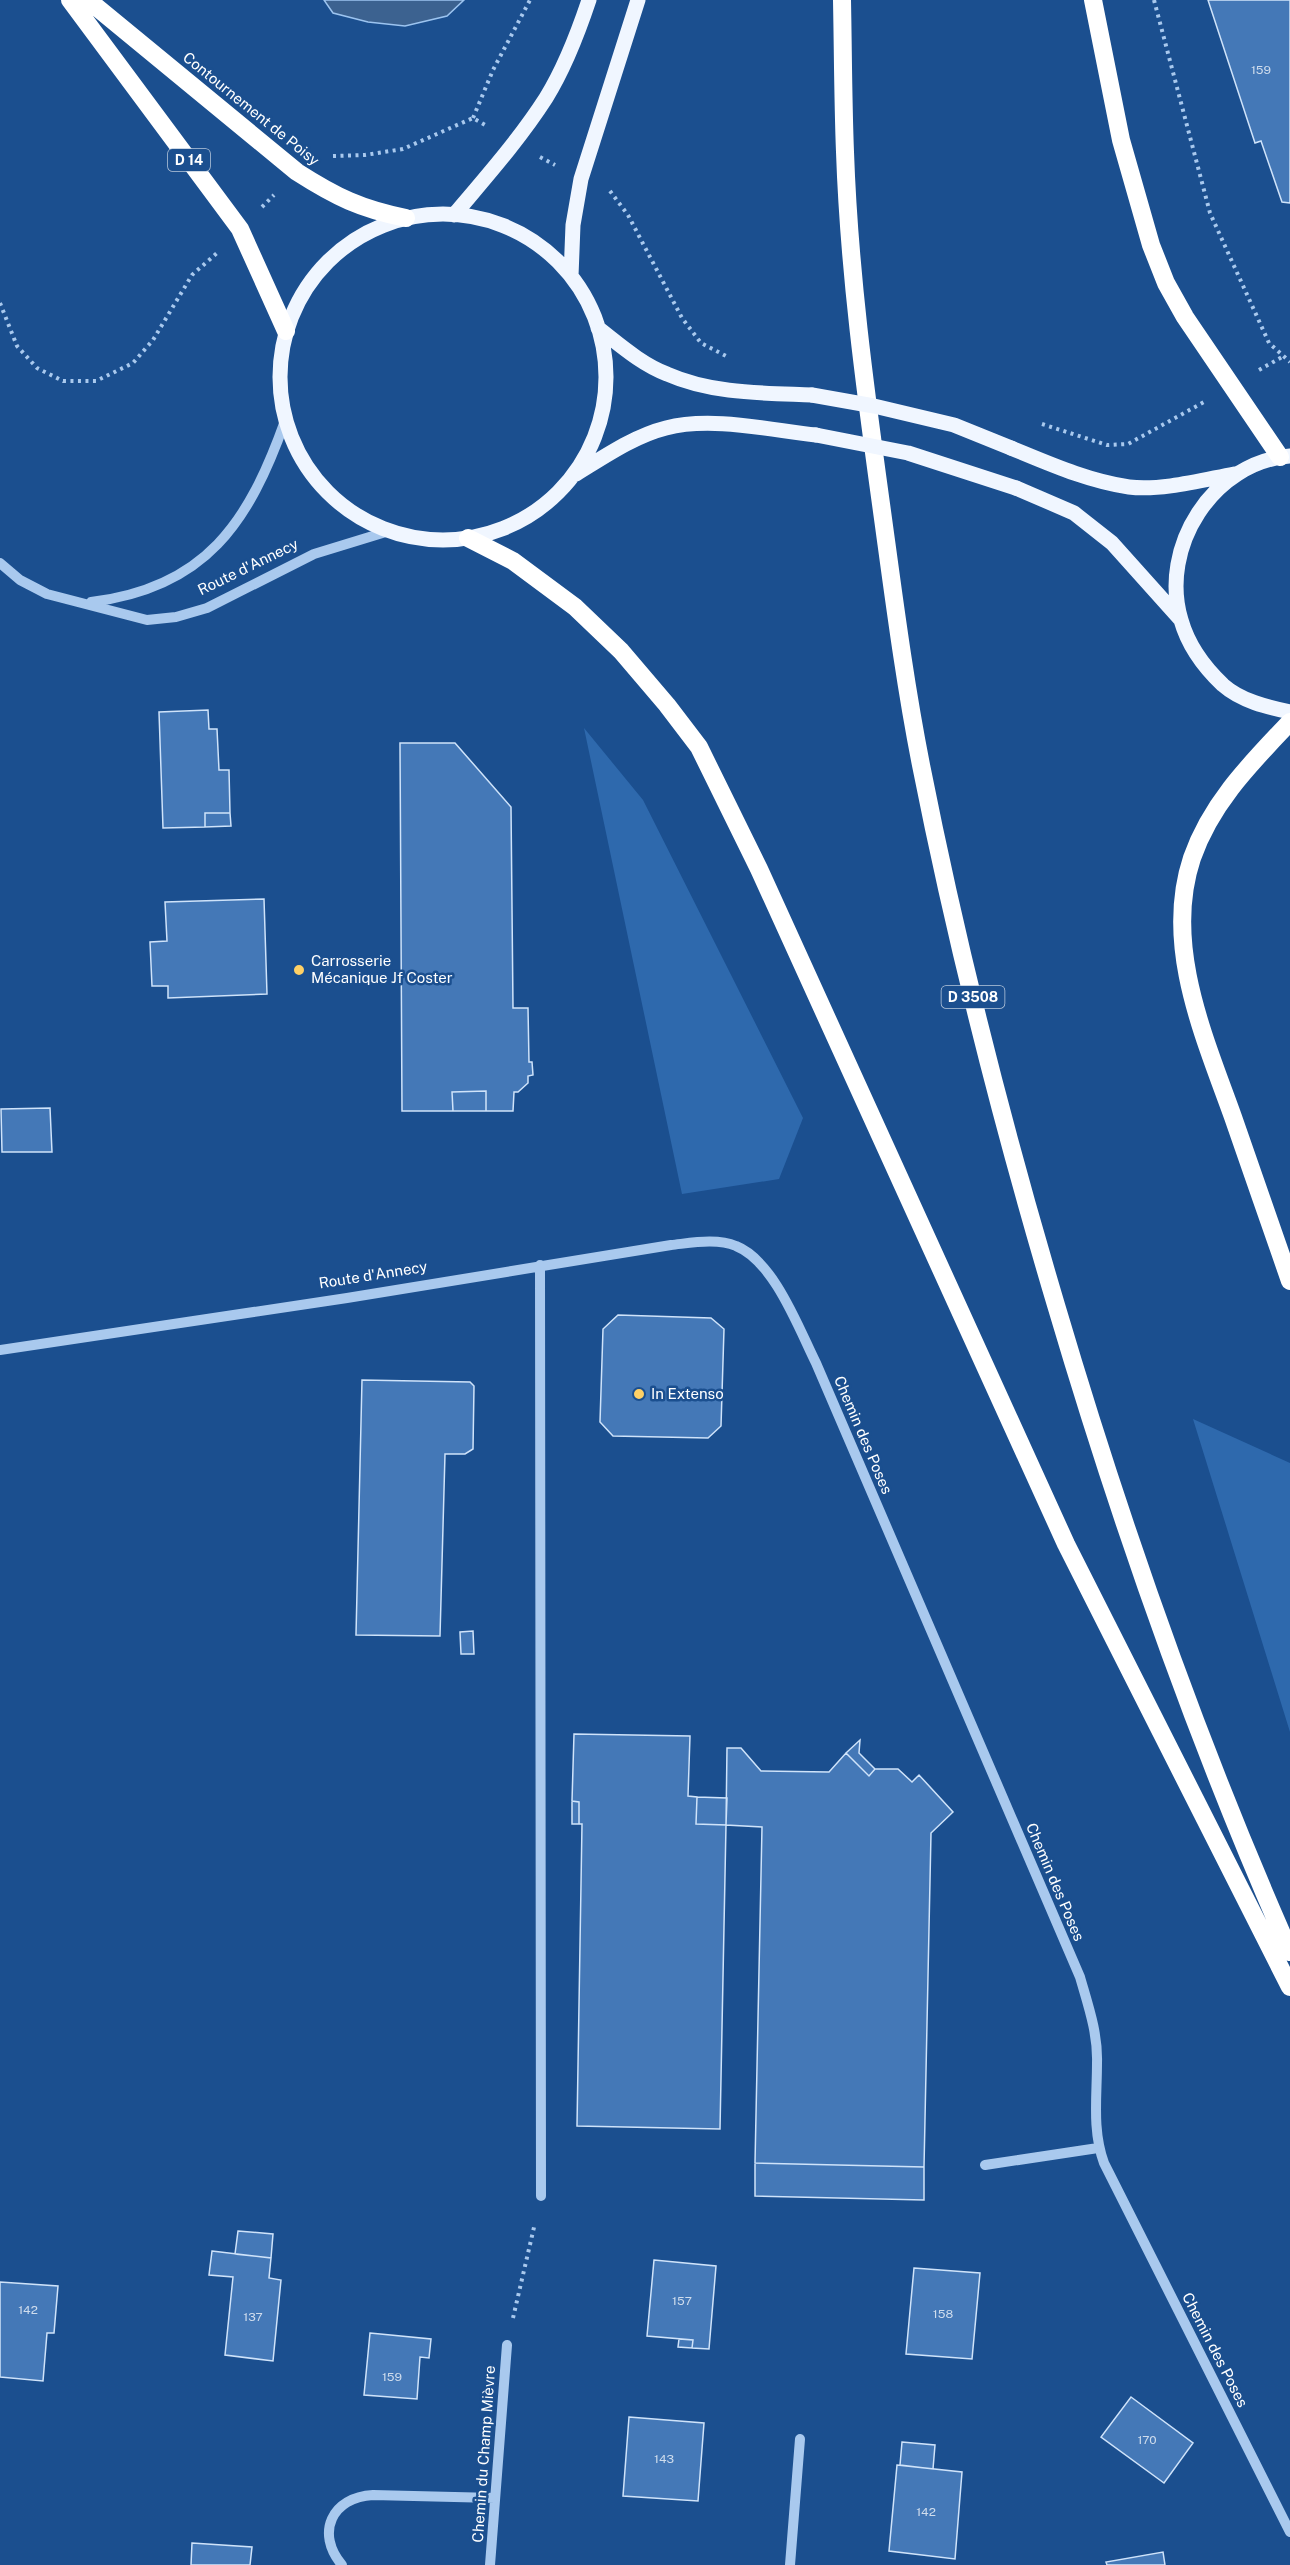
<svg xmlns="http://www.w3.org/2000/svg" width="1290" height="2565" font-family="'Public Sans',sans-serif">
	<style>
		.green { fill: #2e69ad }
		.water { fill: #3c6290; stroke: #9cc4f0; stroke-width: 1.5 }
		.building { fill: #4478b7; stroke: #cfe3fa; stroke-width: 1.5 }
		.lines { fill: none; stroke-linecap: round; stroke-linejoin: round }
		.path { stroke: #a9c9ee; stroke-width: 4; stroke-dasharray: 3 4.5; stroke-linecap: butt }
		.minor { stroke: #a9c9ee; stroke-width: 10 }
		.major { stroke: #f0f6ff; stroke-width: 15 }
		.highway { stroke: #fff; stroke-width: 18 }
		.major-bridge { stroke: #f0f6ff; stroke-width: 15 }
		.poi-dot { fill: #ffd166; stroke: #1b4f8f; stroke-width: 2 }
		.labels { text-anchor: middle; stroke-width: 5; stroke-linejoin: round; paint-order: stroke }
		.number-label { font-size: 12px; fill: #d0dded }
		.shield { fill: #1b4f8f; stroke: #bbcadd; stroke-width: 1.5 }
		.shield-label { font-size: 14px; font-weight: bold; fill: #fff }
		.street-label { font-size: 15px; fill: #fff; stroke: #1b4f8f }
		.poi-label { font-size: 15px; fill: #fff; stroke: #1b4f8f; text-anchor: start }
	</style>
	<rect width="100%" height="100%" fill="#1b4f8f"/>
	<!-- green -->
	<path class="green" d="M584,728L643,800L803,1118L779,1179L682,1194Z
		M1193,1419L1290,1463V1732Z"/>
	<!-- water -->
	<path class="water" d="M324,0H464L447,16L405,26L368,22L333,13Z"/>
	<!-- building -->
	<path class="building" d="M1208,0H1290V203L1282,202L1261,141L1255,143Z
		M208,710L209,729H217L219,770H229L230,813H205V827L163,828L159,712Z
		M400,743H455L511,807L513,1008H528L529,1062H532L533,1075L528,1076V1083L518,1092H514L513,1111H486V1091L452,1092L453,1111H402Z
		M205,813H230L231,826L205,827Z
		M264,899L267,994L168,998V986H152L150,942L167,941L165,902Z
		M486,1091V1111H453L452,1092Z
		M50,1108L52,1152H2L1,1109Z
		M618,1315L711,1318L724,1329L721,1426L708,1438L613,1436L600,1422L603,1329Z
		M362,1380L470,1382L474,1386L473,1449L465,1454H445L440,1636L356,1635Z
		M473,1631L474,1654H461L460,1632Z
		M574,1734L690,1736L688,1796L697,1797L696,1824L726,1825L720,2129L577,2126L582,1824H579V1802L572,1801Z
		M860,1740L859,1753L875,1769L869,1776L846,1753Z
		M727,1748H741L761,1771L829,1772L846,1753L869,1776L875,1769H898L912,1782L919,1775L953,1812L931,1833L924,2167L755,2163L762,1827L726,1825Z
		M697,1797L727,1798L726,1825L696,1824Z
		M572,1801L579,1802V1824H572Z
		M755,2163L924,2167V2200L755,2196Z
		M238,2231L273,2234L271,2258L235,2254Z
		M212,2251L271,2258L269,2278L281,2280L273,2361L225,2355L233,2277L209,2275Z
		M654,2260L716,2266L709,2349L692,2348L693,2340L647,2336Z
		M914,2268L980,2273L972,2359L906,2354Z
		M0,2282L58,2286L54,2333H47L43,2381L0,2377Z
		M370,2333L431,2339L429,2358L420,2357L417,2399L364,2395Z
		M679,2339L693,2340L692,2348L678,2347Z
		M1131,2397L1193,2443L1164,2483L1101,2437Z
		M629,2417L704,2423L698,2501L623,2496Z
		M902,2442L935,2445L933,2469L900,2465Z
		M897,2465L962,2472L955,2559L889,2551Z
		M192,2543L252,2547L250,2565H191Z
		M1163,2552L1165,2565H1107L1106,2562Z"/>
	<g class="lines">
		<!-- path -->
		<path class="path" d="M1154,0L1210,213L1269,343L1290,362
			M473,118L493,70L530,0
			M333,156L365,155L403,149L473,118L487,126
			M540,157L555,165
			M610,191L628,215L682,318L701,343L728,357
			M262,207L274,195
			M0,303L17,346L37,368L63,381H96L133,363L153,340L192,275L217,253
			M1259,370L1282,357
			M1042,424L1107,445L1128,444L1204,402
			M513,2318L535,2223"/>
		<!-- minor -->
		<path class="minor" d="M0,563L20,580L47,594L147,620L176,617L207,608L314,554L389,531
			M91,602C206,588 249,522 285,421
			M540,1265L541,2196
			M0,1350L347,1298L671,1245C691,1243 717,1238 736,1246C774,1261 799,1329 816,1363L1080,1977C1088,2005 1098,2033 1097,2063C1097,2097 1092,2130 1104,2163L1290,2532
			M985,2165L1098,2148
			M342,2565C315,2533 332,2497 373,2495L495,2498
			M490,2565L507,2345
			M790,2565L800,2439"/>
		<!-- major -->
		<path class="major" d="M280 377a163 163 0 1 1 326 0a163 163 0 1 1-326 0Z
			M454,215C486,177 519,140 546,98C564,69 578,33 589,0
			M571,276L573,225L581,179L638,0
			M598,328C620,345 641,364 667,374C712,394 764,393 812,395
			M1011,448C1050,464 1088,481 1129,487C1161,491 1202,480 1234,474
			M1290,456C1213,462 1159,547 1181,620C1188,645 1205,668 1223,685C1241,701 1267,707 1290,712
			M576,474C604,457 634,436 666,428C711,416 770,430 816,435
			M1016,488L1074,513L1112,543L1181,620"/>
		<!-- highway -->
		<path class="highway" d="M70,0L240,229L286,331
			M88,0L297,172C336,197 361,209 406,218
			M842,0C843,51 843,101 845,152C849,270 865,388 881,504C893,591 904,679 921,765C957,947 1003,1127 1056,1305C1121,1525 1197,1742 1290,1952
			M1093,0L1121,140L1151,245L1166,283L1185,317L1280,457
			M468,538L513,561L575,607L621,651L667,705L699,747L759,869L1066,1544L1290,1987
			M1290,722C1251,763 1211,803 1192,858C1163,945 1204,1036 1233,1117C1252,1172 1271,1226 1290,1281"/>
		<!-- major-bridge -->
		<path class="major-bridge" d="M812,395L874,406L954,425L1011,448
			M816,435L908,453L1016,488"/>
	</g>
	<!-- markers -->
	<g class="poi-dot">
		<circle cx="299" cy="970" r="6"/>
		<circle cx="639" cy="1394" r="6"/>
	</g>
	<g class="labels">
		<!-- number labels -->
		<g class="number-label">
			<text x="1261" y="74">159</text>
			<text x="682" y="2305">157</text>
			<text x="28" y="2314">142</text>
			<text x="943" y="2318">158</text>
			<text x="253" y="2321">137</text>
			<text x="392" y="2381">159</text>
			<text x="1147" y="2444">170</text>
			<text x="664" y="2463">143</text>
			<text x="926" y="2516">142</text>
		</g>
		<!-- shield labels -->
		<g class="shield">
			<rect x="168" y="149" width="42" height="22" rx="4.5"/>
			<rect x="941.5" y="986" width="63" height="22" rx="4.5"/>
		</g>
		<g class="shield-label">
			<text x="189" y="165">D 14</text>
			<text x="973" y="1002">D 3508</text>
		</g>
		<!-- street labels -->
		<g class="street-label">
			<text transform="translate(251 109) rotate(39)" y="5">Contournement de Poisy</text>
			<text transform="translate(248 567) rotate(-26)" y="5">Route d'Annecy</text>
			<text transform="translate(373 1275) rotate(-9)" y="5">Route d'Annecy</text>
			<text transform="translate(863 1435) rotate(67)" y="5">Chemin des Poses</text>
			<text transform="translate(1055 1882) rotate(67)" y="5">Chemin des Poses</text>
			<text transform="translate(1215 2350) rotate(63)" y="5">Chemin des Poses</text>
			<text transform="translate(484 2454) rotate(-86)" y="5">Chemin du Champ Mièvre</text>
		</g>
		<!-- poi labels -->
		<g class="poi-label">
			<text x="311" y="966">Carrosserie<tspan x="311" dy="17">Mécanique Jf Coster</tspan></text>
			<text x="651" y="1399">In Extenso</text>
		</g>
	</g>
</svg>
